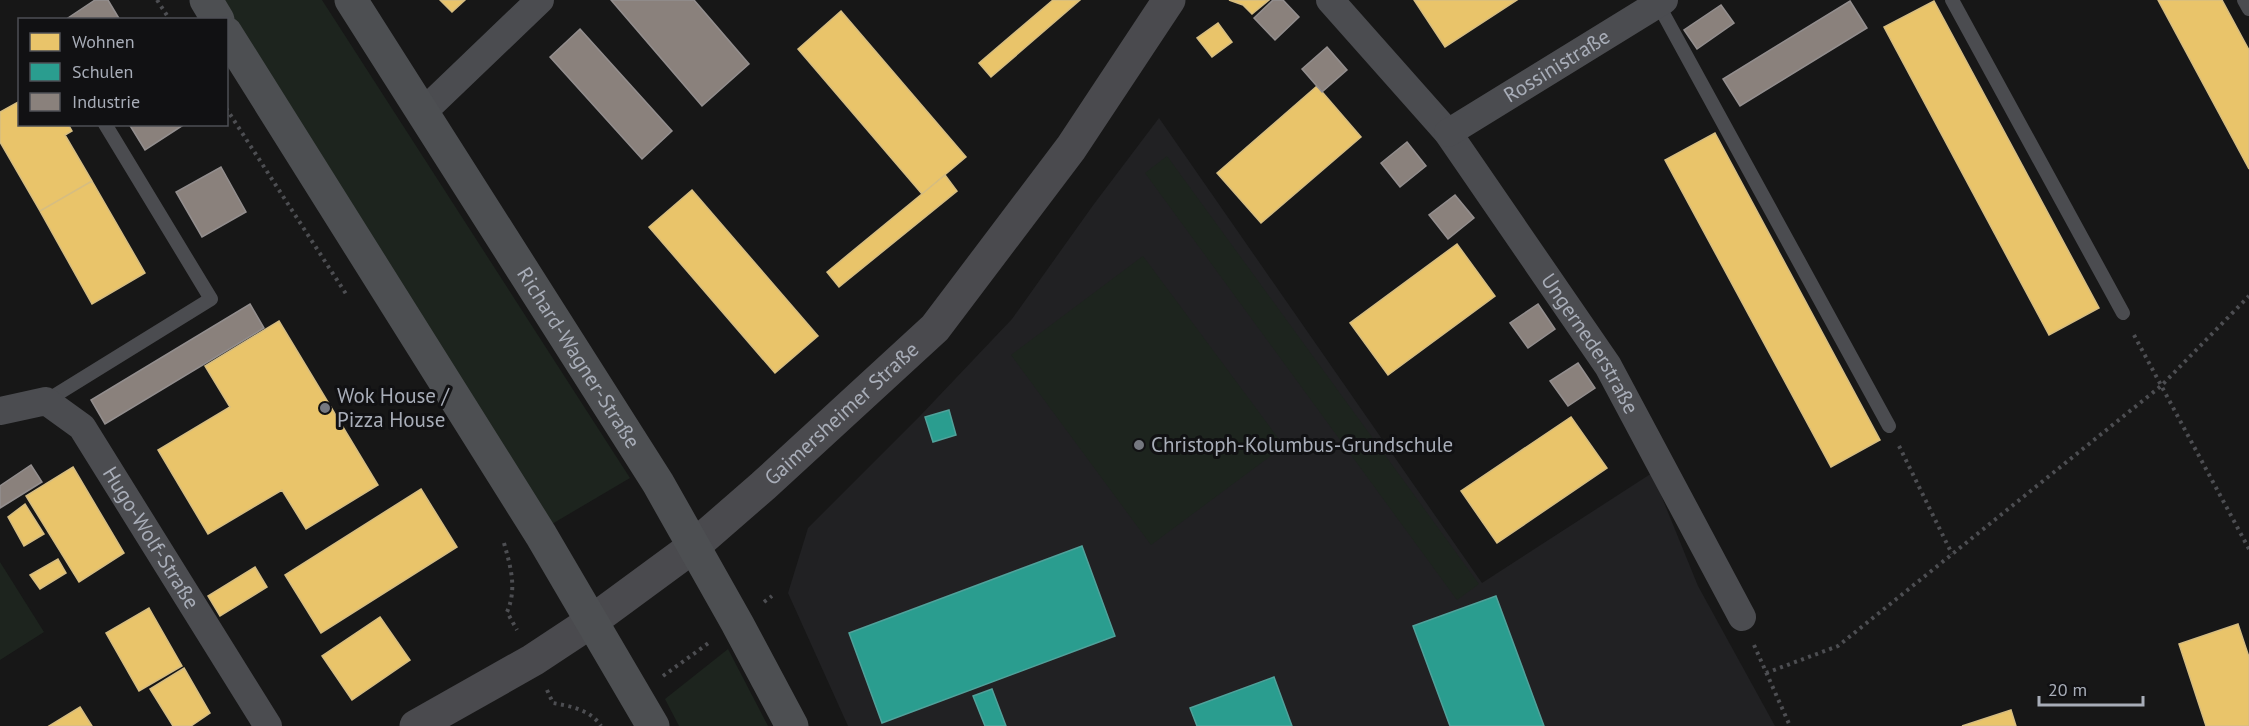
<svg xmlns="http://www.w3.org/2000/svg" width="2249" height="726" font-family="'PT Sans',sans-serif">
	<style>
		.built { fill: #212123 }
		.green { fill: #1d241e }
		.homes { fill: #e9c46a; stroke: #d6bd81; stroke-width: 1.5 }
		.schools { fill: #2a9d8f; stroke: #50a29b; stroke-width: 1.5 }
		.industry { fill: #8a817c; stroke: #938e8e; stroke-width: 1.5 }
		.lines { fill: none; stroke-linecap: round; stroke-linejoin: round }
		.path { stroke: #4d4e52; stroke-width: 4; stroke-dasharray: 3 4.5; stroke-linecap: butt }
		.lane { stroke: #4b4c50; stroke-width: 14 }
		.street { stroke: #4b4c50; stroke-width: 28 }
		.secondary { stroke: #4a4a4e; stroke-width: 33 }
		.primary { stroke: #4d4f52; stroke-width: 33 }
		.poi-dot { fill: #757880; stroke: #111113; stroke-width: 2 }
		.labels { text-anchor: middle; stroke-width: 6; stroke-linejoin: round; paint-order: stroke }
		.street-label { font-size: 21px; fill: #a8adb8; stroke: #111113 }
		.poi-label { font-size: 21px; fill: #a8adb8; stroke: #111113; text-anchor: start }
	</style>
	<rect width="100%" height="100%" fill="#171717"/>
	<!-- built -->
	<path class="built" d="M1159,118L1482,583L1652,473L1698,586L1775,726H848L788,593L808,528L919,417L1012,319L1094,204Z"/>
	<!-- green -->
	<path class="green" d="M222,0H322L630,478L552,524Z
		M1167,156L1479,584L1457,600L1145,173Z
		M1143,256L1284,446L1151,545L1011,355Z
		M0,562L44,632L0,660Z
		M728,649L768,726H679L665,699Z"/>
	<!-- homes -->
	<path class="homes" d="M440,0H465L452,12Z
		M1053,0H1080L991,77L979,63Z
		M1229,0H1269L1252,14L1243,5Z
		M1414,0H1517L1445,47Z
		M2158,0H2222L2249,50V169Z
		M1934,1L2099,308L2049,335L1884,27Z
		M841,11L966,157L922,194L798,49Z
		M1218,23L1232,42L1212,57L1197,38Z
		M1317,86L1361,137L1261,223L1217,173Z
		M20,101V124H68L72,131L65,135L92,181L40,211L0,142V112Z
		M1715,133L1880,440L1831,467L1665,160Z
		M945,175L957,191L839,287L827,272Z
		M92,181L145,273L92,304L40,211Z
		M692,190L818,336L775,373L649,227Z
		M1457,244L1495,296L1388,375L1350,323Z
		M279,321L378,485L306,529L282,490L208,534L158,450L230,407L205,366Z
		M1571,417L1607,468L1497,543L1461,491Z
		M73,467L124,553L79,582L26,496Z
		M421,489L457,547L321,633L285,575Z
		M25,504L44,534L24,546L8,517Z
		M58,559L66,573L40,589L30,575Z
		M255,567L267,587L220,616L208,596Z
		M149,608L182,666L139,691L106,633Z
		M380,617L410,660L352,700L322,656Z
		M2238,624L2249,657V726H2206L2179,644Z
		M184,668L210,713L191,726H173L150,689Z
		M80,707L92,726H49Z
		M2011,710L2016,726H1962Z"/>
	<!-- schools -->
	<path class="schools" d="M949,410L956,435L933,442L925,417Z
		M1082,546L1115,636L882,723L849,633Z
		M1496,596L1544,726H1450L1413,626Z
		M1274,677L1292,726H1197L1190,708Z
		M992,689L1006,726H985L973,696Z"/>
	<!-- industry -->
	<path class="industry" d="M95,0H108L120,20H65Z
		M611,0H694L749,64L702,106Z
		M1273,0H1283L1299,17L1275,40L1254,18Z
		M1850,1L1867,28L1740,106L1723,79Z
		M1721,5L1734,23L1697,49L1684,30Z
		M580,29L672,131L642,159L550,57Z
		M1327,47L1347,70L1322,92L1302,69Z
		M129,124H185L145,150Z
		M1407,142L1426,166L1400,187L1381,163Z
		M221,167L246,212L202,237L176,192Z
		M1455,195L1474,218L1448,239L1429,215Z
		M250,304L264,328L105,424L91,400Z
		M1538,304L1555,329L1528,348L1510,323Z
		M1578,363L1595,388L1568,406L1550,381Z
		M31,465L42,482L0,508V486Z"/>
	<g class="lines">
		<!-- path -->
		<path class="path" d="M157,0L170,20
			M226,108L348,297
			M2134,335L2249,549
			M1899,446L1952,554
			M504,543C511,568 517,589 507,612L517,630
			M764,602L772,596
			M1754,645L1790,726
			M1766,673L1838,646L2161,386L2249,296
			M663,676L710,642
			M547,690L553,703C570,706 591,710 601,726"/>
		<!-- lane -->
		<path class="lane" d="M1952,0L2123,313
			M2244,0L2249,9
			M1658,4L1889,426
			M46,401L211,299L105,124"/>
		<!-- street -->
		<g class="street">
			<path id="s1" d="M1330,0L1448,133L1608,366L1742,617"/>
			<path d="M422,113L540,0"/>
			<path id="s2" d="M1448,133L1664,0"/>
			<path id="s3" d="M0,411L46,401L82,427L268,726"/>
		</g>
		<!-- secondary -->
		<path class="secondary" id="s4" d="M416,726L533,660L592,621L694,546L763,486L935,328L1071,148L1169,0"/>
		<!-- primary -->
		<g class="primary">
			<path d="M206,0L218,20"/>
			<path id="s5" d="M351,0L658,483L737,623L792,726"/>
			<path d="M226,33L541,535L653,726"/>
		</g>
	</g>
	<!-- markers -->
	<g class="poi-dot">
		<circle cx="325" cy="408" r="6"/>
		<circle cx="1139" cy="445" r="6"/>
	</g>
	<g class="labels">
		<!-- street labels -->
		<g class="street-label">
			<text dy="7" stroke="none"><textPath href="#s2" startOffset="128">Rossinistraße</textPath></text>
			<text dy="7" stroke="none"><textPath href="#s1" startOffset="432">Ungernederstraße</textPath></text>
			<text dy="7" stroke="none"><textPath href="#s5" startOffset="424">Richard-Wagner-Straße</textPath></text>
			<text dy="7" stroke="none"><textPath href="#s4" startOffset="530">Gaimersheimer Straße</textPath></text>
			<text dy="7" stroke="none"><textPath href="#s3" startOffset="222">Hugo-Wolf-Straße</textPath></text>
		</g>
		<!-- poi labels -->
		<g class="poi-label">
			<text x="337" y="403">Wok House /<tspan x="337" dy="24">Pizza House</tspan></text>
			<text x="1151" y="452">Christoph-Kolumbus-Grundschule</text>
		</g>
	</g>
	<!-- legend -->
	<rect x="18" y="18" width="210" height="108" fill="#111113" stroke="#4d4f55" stroke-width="1.5"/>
	<rect x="30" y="33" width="30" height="18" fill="#e9c46a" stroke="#4d4f55" stroke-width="1.5"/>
	<text x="72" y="48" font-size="18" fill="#a8adb8">Wohnen</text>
	<rect x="30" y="63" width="30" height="18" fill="#2a9d8f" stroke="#4d4f55" stroke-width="1.5"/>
	<text x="72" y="78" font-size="18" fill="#a8adb8">Schulen</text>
	<rect x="30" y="93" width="30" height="18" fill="#8a817c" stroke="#4d4f55" stroke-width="1.5"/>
	<text x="72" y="108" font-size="18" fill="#a8adb8">Industrie</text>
	<!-- scale -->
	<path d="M2039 696v9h104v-9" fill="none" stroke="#a8adb8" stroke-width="3"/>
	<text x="2048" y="696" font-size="18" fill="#a8adb8" stroke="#111113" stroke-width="4.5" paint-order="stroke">20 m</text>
</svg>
